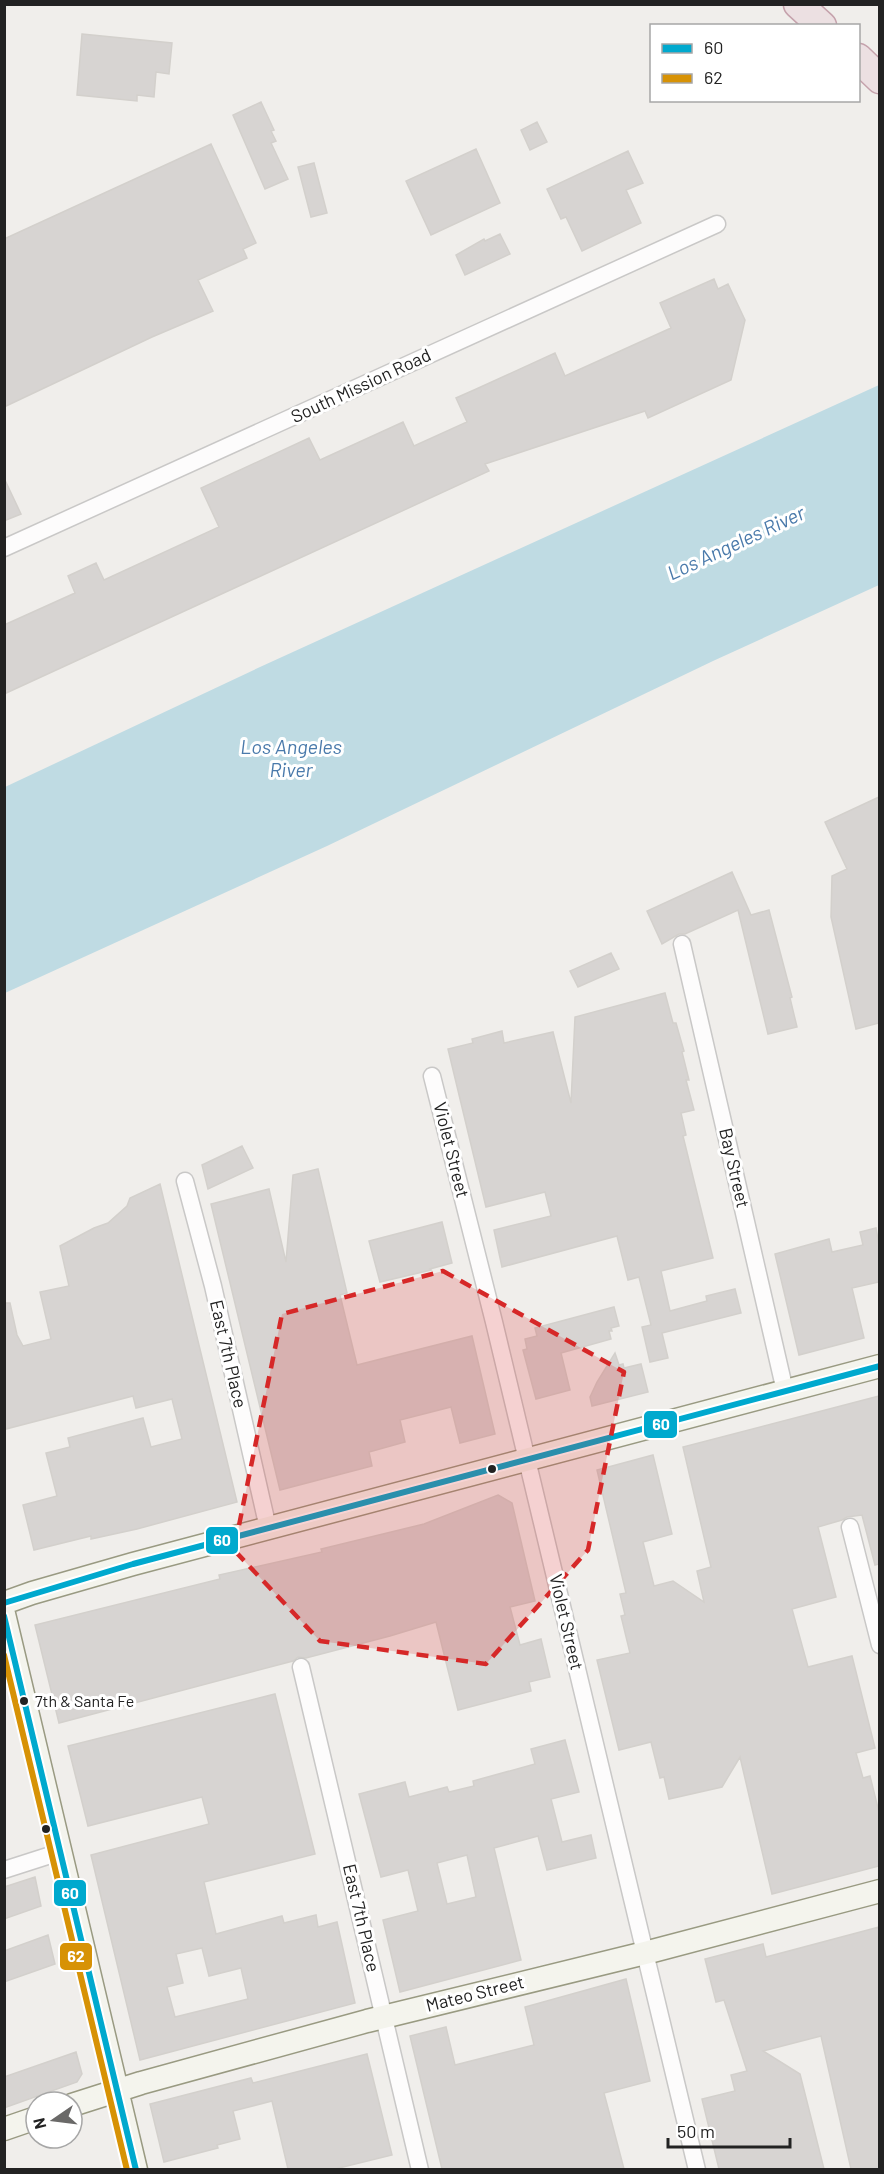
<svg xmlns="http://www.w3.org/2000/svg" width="884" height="2174" font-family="Barlow,sans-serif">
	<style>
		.water { fill: #bfdbe3 }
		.building { fill: #d7d4d2; stroke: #d3d0cc; stroke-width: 1.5; fill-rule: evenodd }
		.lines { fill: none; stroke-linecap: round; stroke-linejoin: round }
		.street-casing { stroke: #c9c8c7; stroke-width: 19 }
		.secondary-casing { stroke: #999a82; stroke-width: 25 }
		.highway-casing { stroke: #c5a2ac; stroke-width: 31 }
		.street { stroke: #fdfcfc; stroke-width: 16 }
		.secondary { stroke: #f4f4ed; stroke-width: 22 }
		.highway { stroke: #ece0e2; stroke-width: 28 }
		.bus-1-casing { stroke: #fff; stroke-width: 10 }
		.bus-2-casing { stroke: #fff; stroke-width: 10 }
		.bus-1 { stroke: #00a9ce; stroke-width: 6 }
		.bus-2 { stroke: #d79205; stroke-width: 6 }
		.marked { fill: #d62828; fill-opacity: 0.2; stroke: #d62828; stroke-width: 4.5; stroke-dasharray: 12 8; stroke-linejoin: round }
		.bus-dot { fill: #222; stroke: #fff; stroke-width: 2 }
		.labels { text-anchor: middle; stroke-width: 6; stroke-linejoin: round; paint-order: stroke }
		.bus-label { font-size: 16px; fill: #222; stroke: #fff; text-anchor: start }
		.street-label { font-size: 18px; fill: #222; stroke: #fff }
		.water-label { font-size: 20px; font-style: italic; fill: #4a7aab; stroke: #fff }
		.line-badge { stroke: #fff; stroke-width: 2 }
		.badge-label { font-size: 16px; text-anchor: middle; font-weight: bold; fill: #fff }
	</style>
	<rect width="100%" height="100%" fill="#f0eeeb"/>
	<!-- water -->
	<path class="water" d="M879,385V585L713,661L327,846L5,993V787L260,667Z"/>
	<!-- building -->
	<path class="building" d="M82,34L172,43L169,74L156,72L154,97L137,95V101L77,95Z
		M261,102L274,130L271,131L276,141L271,143L288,179L265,189L233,115Z
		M537,122L547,142L530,150L521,130Z
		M211,144L256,243L243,249L247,258L198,280L213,311L152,337L4,407V239Z
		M476,149L500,203L431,235L406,181Z
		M628,151L643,183L626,190L641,223L582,251L566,217L561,219L547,189Z
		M314,163L327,213L311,217L298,167Z
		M500,234L510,254L465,275L456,255L484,239L485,241Z
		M714,279L718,289L728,284L745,320L731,380L648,418L645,411L485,464L489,471L4,694V625L75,593L68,576L96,563L104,580L219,527L201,488L309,438L320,460L403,422L414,446L467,422L456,398L474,390L555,353L565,376L671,328L660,303Z
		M4,478L21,514L4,521Z
		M879,797V1023L856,1029L831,917L832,876L847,869L825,822Z
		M732,872L751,915L769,910L792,997L790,998L797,1027L768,1034L738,910L685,934H679L662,944L647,911Z
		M611,953L619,969L578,987L570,971Z
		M665,993L673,1023H676L684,1051L682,1052L689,1080H686L694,1110L681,1113L686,1135L683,1136L713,1258L661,1271L670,1311L707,1301L706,1296L735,1289L741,1313L662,1333L668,1358L650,1362L642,1327L651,1325L639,1277L628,1280L617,1236L502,1267L494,1230L551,1216L545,1192L486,1207L448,1049L473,1043L472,1039L502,1031L504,1043L553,1032L571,1103L575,1017Z
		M242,1146L253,1168L208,1189L202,1165Z
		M318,1169L347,1293L340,1295L357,1365L472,1336L495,1434L460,1443L451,1407L400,1420L405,1442L369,1452L372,1466L280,1490L211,1204L269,1189L286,1262L293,1175Z
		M160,1184L237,1502L137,1529L91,1539V1536L34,1550L23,1505L57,1496L46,1453L70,1447L68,1438L143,1418L151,1447L182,1439L172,1399L136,1408L133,1396L6,1429L4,1422V1303H10L17,1335L23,1346L51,1339L40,1292L69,1286L60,1246L94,1228L108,1223L127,1206L130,1198Z
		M442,1222L452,1263L430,1269L431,1270L380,1282L369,1241Z
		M876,1228L879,1245V1282L852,1288L864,1338L799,1355L775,1254L829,1239L832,1252L863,1245L860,1232Z
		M614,1307L619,1326L611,1328L612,1331H609L611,1339L561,1353L570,1390L536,1399L523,1350L527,1349L525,1339L537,1336L535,1328Z
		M615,1353L619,1365L623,1364L624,1368L641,1364L648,1392L592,1406L590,1397L597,1382Z
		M879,1396V1564L875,1565L862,1515L847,1517L842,1520L818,1527L836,1597L792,1609L808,1667L852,1656L875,1748L856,1753L863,1778L870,1776L879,1812V1866L772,1894L740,1757L722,1787L669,1799L664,1777L660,1778L651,1742L619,1750L597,1660L630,1653L621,1616L625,1615L620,1594L626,1593L597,1470L653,1455L672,1534L643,1542L654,1586L673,1581L704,1602L697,1571L711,1567L683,1447Z
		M498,1495L512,1503L535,1601L510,1607L520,1645L541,1639L550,1677L529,1682L531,1691L458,1710L436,1622L390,1636L306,1658L298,1657L293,1661L59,1723L35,1625L220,1579L219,1575L322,1552L321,1549L424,1524Z
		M275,1694L315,1854L204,1882L216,1934L282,1916L284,1923L316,1915L318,1927L337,1922L355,2003L140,2060L91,1855L209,1824L202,1797L88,1826L68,1746ZM202,1948L209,1976L241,1968L248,1999L175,2017L167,1987L183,1983L176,1954Z
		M565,1740L579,1792L551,1799L562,1842L591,1835L596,1858L547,1870L538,1836L494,1848L521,1960L400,1992L383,1920L418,1911L408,1870L381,1877L359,1794L405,1782L409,1797L447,1787L449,1792L474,1786L473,1781L535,1764L531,1749ZM467,1855L476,1897L447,1904L437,1863Z
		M35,1877L41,1906L4,1919V1887Z
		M879,1927V2169H851L821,2036L763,2051L800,2074L824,2169H719L702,2099L735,2091L731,2075L747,2071L724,2000L716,2002L705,1959L763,1944L766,1957Z
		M48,1935L55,1964L4,1982V1951Z
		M626,1979L650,2081L604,2093L624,2169H442L410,2036L446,2027L455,2065L534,2045L525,2007Z
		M76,2052L82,2074L77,2082L4,2108V2077Z
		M367,2054L392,2155L335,2169H288L272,2101L233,2111L240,2139L217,2145L218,2148L164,2162L150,2104L251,2078L253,2083Z"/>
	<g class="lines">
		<!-- street casing -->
		<g class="street-casing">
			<path id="street" d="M4,548L717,224
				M682,944L785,1391
				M432,1076L494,1322L697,2170
				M185,1181L213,1286L268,1528
				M850,1527L880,1645
				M301,1667L420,2170
				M4,1870L60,1852"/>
		</g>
		<!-- secondary casing -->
		<g class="secondary-casing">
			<path id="secondary" d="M4,1603L32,1593L133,1564L880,1366
				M4,1614L136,2170
				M72,2105L141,2083L367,2021L645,1953L880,1891
				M4,2129L36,2118"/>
		</g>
		<!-- highway casing -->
		<g class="highway-casing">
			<path id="highway" d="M798,4L822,26
				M858,58L880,79"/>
		</g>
		<!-- street -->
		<use href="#street" class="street"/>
		<!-- secondary -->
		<use href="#secondary" class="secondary"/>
		<!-- highway -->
		<use href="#highway" class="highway"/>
		<!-- bus-1 casing -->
		<g class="bus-1-casing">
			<path id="bus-1" d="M4,1603L133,1564L880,1366
				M4,1616L136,2170"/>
		</g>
		<!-- bus-2 casing -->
		<g class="bus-2-casing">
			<path id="bus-2" d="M4,1655L127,2170"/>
		</g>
		<!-- bus-1 -->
		<use href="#bus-1" class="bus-1"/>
		<!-- bus-2 -->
		<use href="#bus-2" class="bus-2"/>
	</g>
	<!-- marked area -->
	<path class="marked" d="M443,1271L624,1372L588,1550L486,1664L320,1641L234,1550L282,1314Z"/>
	<!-- markers -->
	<g class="bus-dot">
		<circle cx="492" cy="1469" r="5"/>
		<circle cx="24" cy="1701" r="5"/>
		<circle cx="46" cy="1829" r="5"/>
	</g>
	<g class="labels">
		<!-- bus labels -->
		<g class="bus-label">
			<text x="35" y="1707">7th &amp; Santa Fe</text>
		</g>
		<!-- street labels -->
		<g class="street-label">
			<text transform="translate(361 386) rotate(-25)" y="6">South Mission Road</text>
			<text transform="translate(451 1150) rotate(76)" y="6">Violet Street</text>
			<text transform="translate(734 1168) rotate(77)" y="6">Bay Street</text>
			<text transform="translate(228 1354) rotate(77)" y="6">East 7th Place</text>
			<text transform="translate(566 1622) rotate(77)" y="6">Violet Street</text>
			<text transform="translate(361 1918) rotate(77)" y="6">East 7th Place</text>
			<text transform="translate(475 1994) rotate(-14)" y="6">Mateo Street</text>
		</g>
		<!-- water labels -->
		<g class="water-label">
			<text transform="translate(736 543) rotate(-25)" y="7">Los Angeles River</text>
			<text x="291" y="754">Los Angeles<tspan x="291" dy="23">River</tspan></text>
		</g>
	</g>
	<g class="line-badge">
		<rect x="643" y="1410" width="35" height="29" rx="6" fill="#00a9ce"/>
		<rect x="205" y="1526" width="34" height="29" rx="6" fill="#00a9ce"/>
		<rect x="53" y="1879" width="34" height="28" rx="6" fill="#00a9ce"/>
		<rect x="59" y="1942" width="34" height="29" rx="6" fill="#d79205"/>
	</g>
	<g class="badge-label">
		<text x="661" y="1430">60</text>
		<text x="222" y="1546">60</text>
		<text x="70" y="1899">60</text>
		<text x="76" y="1962">62</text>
	</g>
	<!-- border -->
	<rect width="884" height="2174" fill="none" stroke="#222222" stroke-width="12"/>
	<!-- legend -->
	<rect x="650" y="24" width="210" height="78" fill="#ffffff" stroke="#a7a7a7" stroke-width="1.5"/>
	<rect x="662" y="44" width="30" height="9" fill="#00a9ce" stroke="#a7a7a7" stroke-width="1.5"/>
	<text x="704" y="54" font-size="18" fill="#222222">60</text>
	<rect x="662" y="74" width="30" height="9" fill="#d79205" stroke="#a7a7a7" stroke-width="1.5"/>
	<text x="704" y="84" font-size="18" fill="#222222">62</text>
	<!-- north arrow -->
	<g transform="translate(54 2120) rotate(256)"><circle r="28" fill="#ffffff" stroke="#a7a7a7" stroke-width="1.5"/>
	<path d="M0-4.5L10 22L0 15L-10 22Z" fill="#6a6968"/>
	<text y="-9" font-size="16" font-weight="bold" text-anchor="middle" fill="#222222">N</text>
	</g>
	<!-- scale -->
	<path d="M668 2138v9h122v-9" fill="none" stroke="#222222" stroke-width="3"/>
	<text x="677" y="2138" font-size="18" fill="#222222" stroke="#ffffff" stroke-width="4.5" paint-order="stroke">50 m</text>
</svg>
